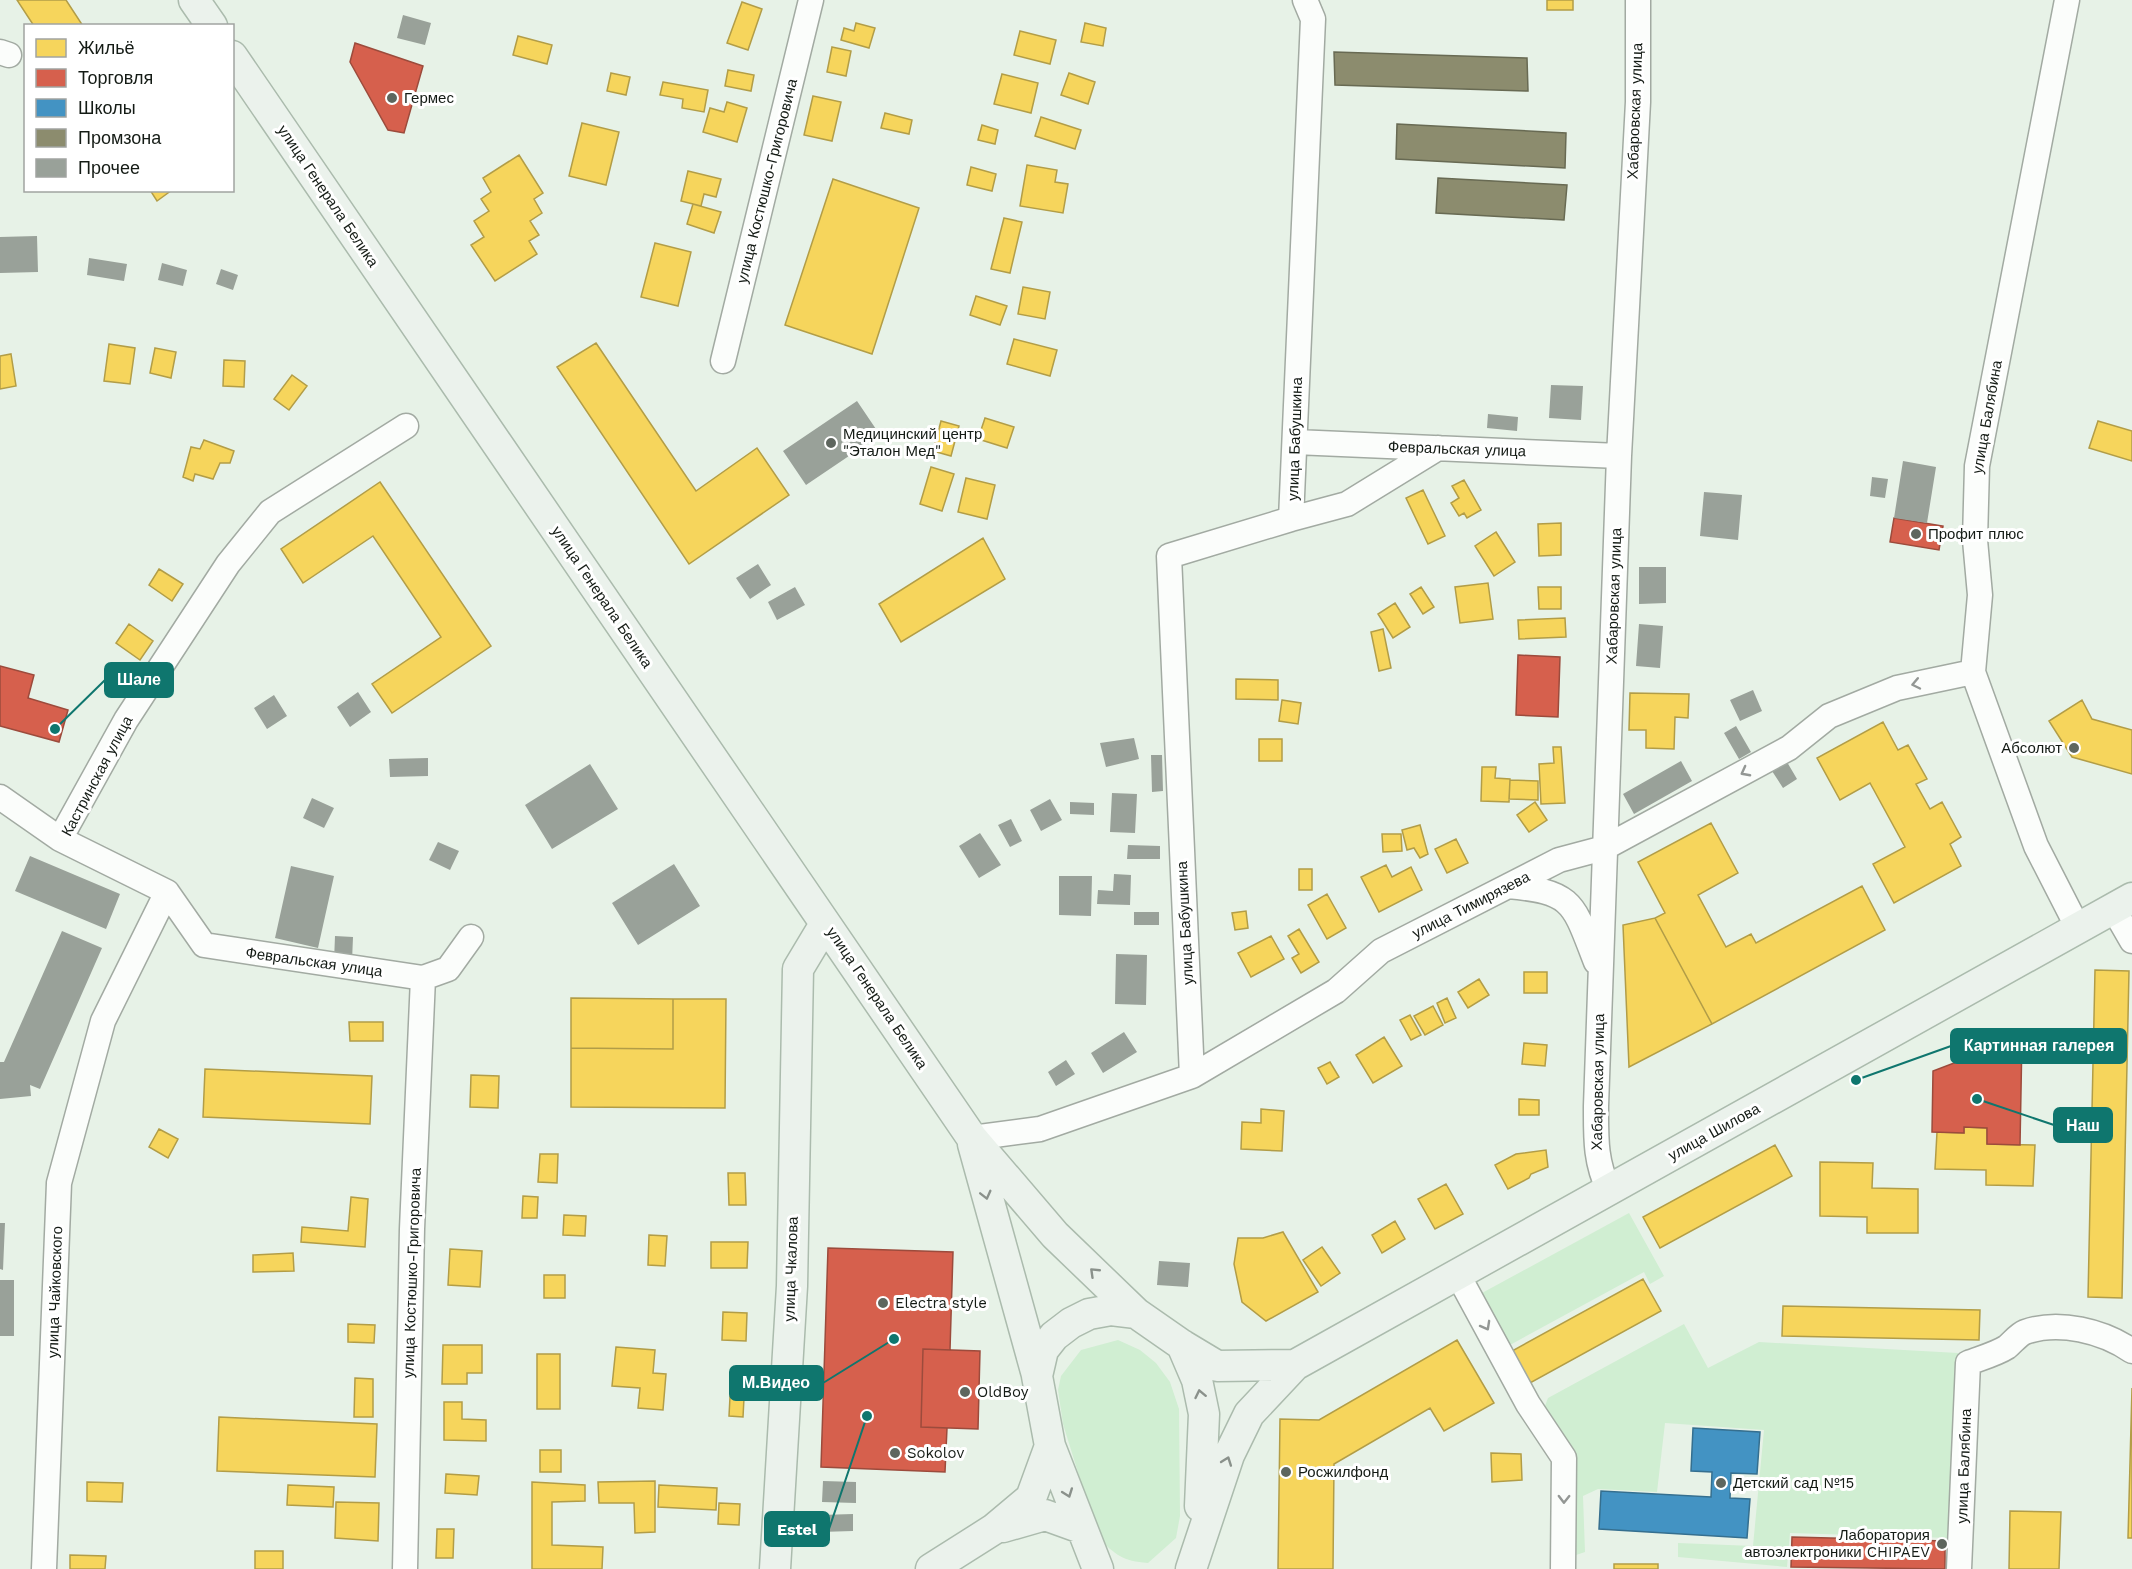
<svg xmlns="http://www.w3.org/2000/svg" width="2132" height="1569" font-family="'Work Sans',sans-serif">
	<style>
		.green { fill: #d0eed2 }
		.homes { fill: #f6d55c; stroke: #b29d47; stroke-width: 1.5 }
		.shops { fill: #d6604d; stroke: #9c4b3c; stroke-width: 1.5 }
		.schools { fill: #4393c3; stroke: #356f8f; stroke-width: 1.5 }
		.industry { fill: #8c8c6e; stroke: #686a53; stroke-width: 1.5 }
		.building { fill: #99a199 }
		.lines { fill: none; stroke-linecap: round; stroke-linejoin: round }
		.minor-casing { stroke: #a2aaa2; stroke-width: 27 }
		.major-casing { stroke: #abbbad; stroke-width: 33 }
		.minor { stroke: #fbfdfb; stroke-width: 24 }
		.major { stroke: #ebf2ec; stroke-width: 30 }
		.oneway { stroke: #939794 }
		.oneway2 { stroke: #8a918b }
		.poi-dot { fill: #5e665e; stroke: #fff; stroke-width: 2 }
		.labels { text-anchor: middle; stroke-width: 6; stroke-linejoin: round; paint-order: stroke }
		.poi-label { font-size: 15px; fill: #141b15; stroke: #fff; text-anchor: start }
		.street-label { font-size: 15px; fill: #141b15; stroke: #fff }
		.leader { fill: none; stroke: #0f766e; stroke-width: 2 }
		.callout-dot { fill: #0f766e; stroke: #fff; stroke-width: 2 }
		.callout { fill: #0f766e; stroke: #0f766e; stroke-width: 2 }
		.callout-label { font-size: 16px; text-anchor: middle; font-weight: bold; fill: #fff }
	</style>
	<rect width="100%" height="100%" fill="#e7f2e7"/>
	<!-- green -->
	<path class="green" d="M1629,1213L1664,1276L1650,1284L1644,1272L1510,1345L1482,1293Z
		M1684,1324L1708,1368L1759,1342L1958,1353L1950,1538L1790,1533L1787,1567L1678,1557V1543L1753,1546L1764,1430L1665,1423L1657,1492L1598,1489L1583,1496L1585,1552L1570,1557L1551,1418L1545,1406L1548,1398Z
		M1118,1340L1140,1350L1156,1363L1170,1382L1179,1409L1180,1516L1176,1538L1148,1563C1123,1561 1115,1555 1098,1537L1063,1424L1058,1390L1061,1376L1081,1350Z"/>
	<!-- homes -->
	<path class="homes" d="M17,0H66L83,26H34Z
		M1547,0H1573V10H1547Z
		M742,2L762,9L748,50L727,43Z
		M856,23L875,28L869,48L841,40L844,28L854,31Z
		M1085,23L1106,28L1103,46L1081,42Z
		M1020,31L1056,40L1050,64L1014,55Z
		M518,36L552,45L547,64L513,55Z
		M832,47L851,51L846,76L827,72Z
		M728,70L754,75L751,91L725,86Z
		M611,73L630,77L626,95L607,91Z
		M1069,73L1095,82L1088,104L1061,95Z
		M1002,74L1038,83L1031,113L994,104Z
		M663,82L708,90L704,112L682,108L683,99L660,95Z
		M813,96L841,102L832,141L804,135Z
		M727,102L747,108L737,142L703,132L710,108L724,112Z
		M885,113L912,120L909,134L881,128Z
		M1041,117L1081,130L1075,149L1035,136Z
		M582,123L619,132L606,185L569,176Z
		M982,125L998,130L995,144L978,140Z
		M519,155L543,193L534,199L542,213L530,221L539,235L529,241L537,254L495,281L471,245L484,237L474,221L489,211L481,199L491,192L483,178Z
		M1027,165L1057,170L1055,182L1068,184L1063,213L1020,206Z
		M971,167L996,174L992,191L967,185Z
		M688,171L721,179L716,197L704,194L701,206L681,201Z
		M833,179L919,208L872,354L785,325Z
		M150,190H172L157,201Z
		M693,204L721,212L714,233L687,224Z
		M1004,218L1022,222L1010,273L991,269Z
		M655,243L691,252L678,306L641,297Z
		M1023,287L1050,292L1045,319L1018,314Z
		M976,296L1007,306L1000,325L970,315Z
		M1014,339L1057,350L1050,376L1007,364Z
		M596,343L696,491L757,448L789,495L689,564L557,367Z
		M109,344L135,348L130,384L104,381Z
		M155,348L176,352L171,378L150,373Z
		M11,354L16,386L0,389V356Z
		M224,360L245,361L244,387L223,386Z
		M292,375L307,386L289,410L274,399Z
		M985,418L1014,427L1007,448L978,439Z
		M941,421L959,426L951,456L933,451Z
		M2098,421L2132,431V461L2089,448Z
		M204,440L234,451L230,463H220L213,479L195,474L193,481L183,477L191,447L200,449Z
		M931,467L954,474L942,511L920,504Z
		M966,478L995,485L987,519L958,512Z
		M1464,480L1481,510L1467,518L1464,513L1459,516L1451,503L1459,498L1452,486Z
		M380,482L491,646L392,713L372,684L441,637L373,536L303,583L281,549Z
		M1423,490L1445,536L1428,544L1406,498Z
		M1561,523V555L1539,556L1538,524Z
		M1496,532L1515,562L1494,576L1475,546Z
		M983,538L1005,579L901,642L879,604Z
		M159,569L183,584L172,601L149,585Z
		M1488,583L1493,619L1460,623L1455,587Z
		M1421,587L1434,607L1423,614L1410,594Z
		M1538,587H1561V609H1539Z
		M1395,603L1410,627L1393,638L1378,614Z
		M1565,618L1566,637L1519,639L1518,620Z
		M129,624L153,641L140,660L116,643Z
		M1383,629L1391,668L1379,671L1371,632Z
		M1236,679L1278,680V700L1236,699Z
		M1630,693L1689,694L1688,718L1675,717L1674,749L1646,748V730H1629Z
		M1282,700L1301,703L1298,724L1279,721Z
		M2082,700L2092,719L2132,730V774L2072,757L2049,721Z
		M1883,722L1898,750L1908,745L1927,779L1916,784L1930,809L1942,802L1961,837L1950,844L1961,866L1894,903L1873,864L1905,847L1870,783L1840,800L1817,758Z
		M1259,739H1282V761H1259Z
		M1553,747H1561L1565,803L1541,804L1539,764L1554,763Z
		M1482,767H1496L1495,778L1510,779L1509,802L1481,801Z
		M1510,780L1538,781V800L1509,799Z
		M1535,802L1547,820L1529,832L1517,815Z
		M1711,823L1738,873L1698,895L1726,947L1751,934L1756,943L1862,886L1885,930L1712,1024L1655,918L1665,913L1638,862Z
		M1420,825L1428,854L1420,858L1414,848L1407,850L1402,830Z
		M1382,834H1401L1402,851L1383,852Z
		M1456,839L1468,863L1447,873L1435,849Z
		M1386,865L1392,877L1411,867L1422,890L1379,912L1361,877Z
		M1299,869H1312V890H1299Z
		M1327,894L1346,928L1327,939L1308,905Z
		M1246,911L1248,928L1235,930L1232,913Z
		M1655,918L1712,1024L1629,1067L1623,925Z
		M1299,929L1319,962L1301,973L1292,958L1299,954L1288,936Z
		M1271,936L1284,959L1251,977L1238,953Z
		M2095,970L2129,971L2122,1298L2088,1297Z
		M1524,972H1547V993H1524Z
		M1479,979L1489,995L1468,1008L1458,992Z
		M571,998L673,999V1049L571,1048Z
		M1447,998L1456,1018L1445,1023L1437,1003Z
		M673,999H726L725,1108L571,1107V1048L673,1049Z
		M1433,1006L1443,1025L1425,1035L1414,1016Z
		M1410,1015L1421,1035L1411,1040L1400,1020Z
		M349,1022H383V1041H350Z
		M1384,1037L1402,1066L1373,1083L1356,1055Z
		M1524,1043L1547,1045L1545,1066L1522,1064Z
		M1330,1062L1339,1077L1327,1084L1318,1068Z
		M205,1069L372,1076L370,1124L203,1117Z
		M471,1075L499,1076L498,1108L470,1107Z
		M1519,1099L1539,1100V1115H1519Z
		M1261,1109L1284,1111L1282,1151L1241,1149L1242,1122L1261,1123Z
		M1964,1127L1987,1128V1144L2035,1145L2033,1186L1986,1185V1170L1935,1169L1937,1132L1964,1133Z
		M159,1129L178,1139L168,1158L149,1147Z
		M1775,1145L1792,1176L1660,1248L1643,1217Z
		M1546,1150L1548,1167L1531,1174L1529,1178L1508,1189L1495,1165L1516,1154Z
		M540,1154H558L557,1183L538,1182Z
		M1820,1162L1873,1163L1872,1188L1918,1189V1233H1867V1217L1820,1216Z
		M728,1173H745L746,1205H729Z
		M1446,1184L1463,1214L1435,1229L1418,1199Z
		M523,1196L538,1197L537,1218H522Z
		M351,1197L368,1199L365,1247L301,1242L302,1227L348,1231Z
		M564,1215L586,1216L585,1236L563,1235Z
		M1395,1221L1405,1239L1382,1253L1372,1235Z
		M1283,1232L1318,1292L1266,1321L1242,1302L1234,1264L1238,1238H1263Z
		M649,1235L667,1236L665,1266L648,1265Z
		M711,1242H748L747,1268H711Z
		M1322,1247L1340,1273L1321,1286L1303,1260Z
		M450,1249L482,1251L480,1287L448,1285Z
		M293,1253L294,1271L253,1272V1255Z
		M544,1275H565V1298H544Z
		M1643,1279L1661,1311L1530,1383L1512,1351Z
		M1783,1306L1980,1310L1979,1340L1782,1336Z
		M723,1312L747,1313L746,1341L722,1340Z
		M348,1324L375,1325L374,1343L348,1342Z
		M1457,1340L1494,1403L1444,1431L1430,1408L1334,1464L1333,1569H1278L1280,1419L1319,1420Z
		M443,1345H482V1373H467V1384H442Z
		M616,1347L655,1350L653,1373L666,1374L663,1410L638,1408L640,1388L612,1386Z
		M537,1354H560V1409H537Z
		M355,1378L373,1379V1417H354Z
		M731,1378L745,1379L743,1417L729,1416Z
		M2132,1388V1538H2128Z
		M444,1402H462V1419L486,1420V1441L444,1440Z
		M219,1417L377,1424L375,1477L217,1471Z
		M540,1450H561V1472H540Z
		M1491,1453L1521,1454L1522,1480L1492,1482Z
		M446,1474L479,1476L477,1495L445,1493Z
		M655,1481V1532L635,1533L634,1503H599L598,1482Z
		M87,1482L123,1483L122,1502L87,1501Z
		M532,1482L585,1485V1501L552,1502V1545L603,1547L602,1569H532Z
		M288,1485L334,1487L333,1507L287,1505Z
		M659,1485L717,1488L716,1510L658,1507Z
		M336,1502L379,1503L378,1541L335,1538Z
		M719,1503L740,1504L739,1525L718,1524Z
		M2010,1511L2061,1512L2059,1569H2009Z
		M437,1529H454L453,1558H436Z
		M255,1551H283V1569H255Z
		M70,1555L106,1556L105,1569H70Z
		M1614,1564H1658V1569H1614Z"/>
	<!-- shops -->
	<path class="shops" d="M355,43L423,66L404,133L388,130L350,62Z
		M1894,518L1943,526L1939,550L1890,542Z
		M1518,655L1560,657L1558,717L1516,715Z
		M0,666L34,675L28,698L68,710L59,742L0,726Z
		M2022,1037L2020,1145L1987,1144V1128L1964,1127V1133L1932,1132L1933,1071Z
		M828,1248L953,1252L950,1350L923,1349L921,1427L947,1428L945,1472L821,1467Z
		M923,1349L980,1351L978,1429L921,1427Z
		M1792,1537L1945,1541V1569L1791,1567Z"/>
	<!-- schools -->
	<path class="schools" d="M1693,1428L1760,1432L1757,1474L1731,1473L1730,1498L1750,1499L1747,1538L1599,1529L1601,1491L1711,1497L1712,1472L1691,1471Z"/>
	<!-- industry -->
	<path class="industry" d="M1334,52L1527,58L1528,91L1335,85Z
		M1397,124L1566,133L1565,168L1396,159Z
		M1438,178L1567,185L1564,220L1436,213Z"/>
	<!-- building -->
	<path class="building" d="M403,15L431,23L425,45L397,38Z
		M37,236L38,272L0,273V237Z
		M89,258L127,264L124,281L87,275Z
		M162,263L187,270L183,286L158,280Z
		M221,269L238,275L233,290L216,284Z
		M1551,385L1583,386L1581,420L1549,418Z
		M857,401L880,435L806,485L783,451Z
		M1488,414L1518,417L1517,431L1487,428Z
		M1903,461L1936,467L1927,523L1894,518Z
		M1872,477L1888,479L1885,498L1870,496Z
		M1704,492L1742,495L1738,540L1700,536Z
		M758,564L771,585L750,599L736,578Z
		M1639,567H1666V603L1639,604Z
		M795,587L805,605L777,620L768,602Z
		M1639,624L1663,626L1660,668L1636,666Z
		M1753,690L1762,711L1740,721L1730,700Z
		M358,692L371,712L350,727L337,707Z
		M274,695L287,716L267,729L254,708Z
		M1736,726L1751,752L1739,759L1724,733Z
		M1134,738L1139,759L1106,767L1100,743Z
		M1151,755H1162L1163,791L1152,792Z
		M428,758V776L390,777L389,759Z
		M1681,761L1692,781L1634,814L1623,794Z
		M1787,762L1797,779L1783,788L1772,771Z
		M590,764L618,809L552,849L525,805Z
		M1112,793L1137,794L1135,833L1110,832Z
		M312,798L334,808L324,828L303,818Z
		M1050,799L1062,820L1041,831L1030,810Z
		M1070,802L1094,803V815L1070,814Z
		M1011,819L1022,841L1010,847L998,825Z
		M980,833L1001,865L979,878L959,846Z
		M438,842L459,851L450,870L429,860Z
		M1128,845L1160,846V859H1127Z
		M30,856L120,894L106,929L15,891Z
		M674,864L700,906L638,945L612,903Z
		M291,866L334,876L318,948L275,938Z
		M1114,874L1131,875L1130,905L1097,904L1098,890L1113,891Z
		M1059,876H1092L1091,916L1059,915Z
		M1134,912H1159V925H1134Z
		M62,931L102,948L40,1089L30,1085L31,1096L0,1099V1062H4Z
		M335,936L353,937L352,961H334Z
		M1116,954L1147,955L1146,1005L1115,1004Z
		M1124,1032L1137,1052L1103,1073L1091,1053Z
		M1066,1060L1075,1074L1056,1086L1048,1072Z
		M0,1223H5L3,1270L0,1269Z
		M1159,1261L1190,1263L1188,1287L1157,1285Z
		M0,1280H14V1336H0Z
		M823,1481L856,1482V1503L822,1502Z
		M853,1514V1531L820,1532V1515Z"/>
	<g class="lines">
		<!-- minor casing -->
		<g class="minor-casing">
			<path id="minor" d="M2067,0L1977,466L1975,540L1980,595L1973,672L2036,846L2078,928
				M0,52L9,55
				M723,361L811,0
				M1295,442L1619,456
				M1291,519L1347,504L1438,448
				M0,797L60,839
				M1508,886C1574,892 1573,903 1596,962
				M167,892L204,945L423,978L448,969L471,937
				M2113,908L2132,941
				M1192,1076L1169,556L1291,519L1313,19L1305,0
				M972,1138L1040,1129L1192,1076L1336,991L1381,951L1559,860L1604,848L1789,748L1829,716L1897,688L1973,672
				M1609,1190C1595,1162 1596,1137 1596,1106L1619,456L1638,102V0
				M1458,1275L1528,1404L1564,1458L1563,1569
				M44,1569L59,1183L103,1021L167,892L60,839L126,720L228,564L270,512L406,426
				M405,1569L412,1229L423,978
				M1959,1569L1968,1363C1981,1358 1996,1354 2007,1347C2013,1342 2018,1335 2025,1332C2059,1320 2103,1331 2132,1351"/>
		</g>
		<!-- major casing -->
		<g class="major-casing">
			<path id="major" d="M194,0L212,26
				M232,56L972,1138L1055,1235L1136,1313L1182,1345L1217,1366L1295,1365
				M973,1144L1037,1375
				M1182,1345L1197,1380L1204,1414L1200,1506
				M1003,1527L1045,1515L1081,1528
				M775,1569L792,1286L798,969L825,924
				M931,1569L994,1529L1031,1498L1050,1446
				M1098,1569L1050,1446L1037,1376L1043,1350L1054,1336L1071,1323L1089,1314L1111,1310L1136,1313
				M1191,1569L1229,1455L1249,1414L1295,1365L2132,898"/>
		</g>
		<!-- minor -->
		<use href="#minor" class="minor"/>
		<!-- major -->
		<use href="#major" class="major"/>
	</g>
	<!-- one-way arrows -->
	<defs><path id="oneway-chevron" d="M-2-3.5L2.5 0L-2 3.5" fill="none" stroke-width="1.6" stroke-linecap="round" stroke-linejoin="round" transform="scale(1.5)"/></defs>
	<g class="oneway">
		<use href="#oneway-chevron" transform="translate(1916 684) rotate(168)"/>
		<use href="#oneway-chevron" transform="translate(1745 772) rotate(152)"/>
		<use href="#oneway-chevron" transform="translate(1486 1326) rotate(61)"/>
		<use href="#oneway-chevron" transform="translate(1564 1499) rotate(91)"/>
	</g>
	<g class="oneway2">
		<use href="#oneway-chevron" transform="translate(986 1195) rotate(76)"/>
		<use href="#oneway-chevron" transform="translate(1094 1272) rotate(-136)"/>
		<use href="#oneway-chevron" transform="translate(1200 1394) rotate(-102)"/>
		<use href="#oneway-chevron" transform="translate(1227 1461) rotate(-70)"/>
		<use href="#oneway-chevron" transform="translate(1068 1493) rotate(70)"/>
	</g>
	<!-- markers -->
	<g class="poi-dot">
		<circle cx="392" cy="98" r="6"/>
		<circle cx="831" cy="443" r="6"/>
		<circle cx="1916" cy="534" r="6"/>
		<circle cx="2074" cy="748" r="6"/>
		<circle cx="883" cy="1303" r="6"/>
		<circle cx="965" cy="1392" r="6"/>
		<circle cx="895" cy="1453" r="6"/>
		<circle cx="1286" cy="1472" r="6"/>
		<circle cx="1721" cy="1483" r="6"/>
		<circle cx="1942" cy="1544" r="6"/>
	</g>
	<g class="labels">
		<!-- poi labels -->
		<g class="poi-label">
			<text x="404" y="103">Гермес</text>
			<text x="843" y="439">Медицинский центр<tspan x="843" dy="17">"Эталон Мед"</tspan></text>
			<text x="1928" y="539">Профит плюс</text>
			<text x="2062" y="753" text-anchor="end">Абсолют</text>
			<text x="895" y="1308">Electra style</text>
			<text x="977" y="1397">OldBoy</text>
			<text x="907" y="1458">Sokolov</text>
			<text x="1298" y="1477">Росжилфонд</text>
			<text x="1733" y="1488">Детский сад №15</text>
			<text x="1930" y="1540" text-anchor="end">Лаборатория<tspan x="1930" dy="17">автоэлектроники CHIPAEV</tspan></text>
		</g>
		<!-- street labels -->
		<g class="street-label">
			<text transform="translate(1635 111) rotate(-88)" y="5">Хабаровская улица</text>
			<text transform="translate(767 181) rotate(-76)" y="5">улица Костюшко-Григоровича</text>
			<text transform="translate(328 196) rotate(56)" y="5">улица Генерала Белика</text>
			<text transform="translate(1987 417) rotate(-80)" y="5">улица Балябина</text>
			<text transform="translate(1295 439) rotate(-88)" y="5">улица Бабушкина</text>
			<text transform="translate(1457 449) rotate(2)" y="5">Февральская улица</text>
			<text transform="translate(1614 596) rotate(-88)" y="5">Хабаровская улица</text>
			<text transform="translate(602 597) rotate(56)" y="5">улица Генерала Белика</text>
			<text transform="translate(97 776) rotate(-62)" y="5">Кастринская улица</text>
			<text transform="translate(1471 905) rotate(-27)" y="5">улица Тимирязева</text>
			<text transform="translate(1185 923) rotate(-93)" y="5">улица Бабушкина</text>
			<text transform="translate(314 962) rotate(8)" y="5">Февральская улица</text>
			<text transform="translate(877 998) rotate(56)" y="5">улица Генерала Белика</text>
			<text transform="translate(1598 1082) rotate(-89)" y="5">Хабаровская улица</text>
			<text transform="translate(1714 1132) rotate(-29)" y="5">улица Шилова</text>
			<text transform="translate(791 1269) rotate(-88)" y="5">улица Чкалова</text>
			<text transform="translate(412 1273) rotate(-88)" y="5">улица Костюшко-Григоровича</text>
			<text transform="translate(55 1292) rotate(-88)" y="5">улица Чайковского</text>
			<text transform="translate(1964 1466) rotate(-88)" y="5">улица Балябина</text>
		</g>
	</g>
	<!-- callouts -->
	<path class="leader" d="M55 729L105 680M1856 1080L1951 1046M1977 1099L2054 1125M894 1339L823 1383M867 1416L829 1529"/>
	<g class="callout-dot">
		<circle cx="55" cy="729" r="6"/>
		<circle cx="1856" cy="1080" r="6"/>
		<circle cx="1977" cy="1099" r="6"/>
		<circle cx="894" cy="1339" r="6"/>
		<circle cx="867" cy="1416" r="6"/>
	</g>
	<g class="callout">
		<rect x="105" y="663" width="68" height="34" rx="6"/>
		<rect x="1951" y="1029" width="175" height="34" rx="6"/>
		<rect x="2054" y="1108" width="58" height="34" rx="6"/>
		<rect x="730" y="1366" width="93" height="34" rx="6"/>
		<rect x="765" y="1512" width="64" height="34" rx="6"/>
	</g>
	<g class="callout-label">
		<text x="139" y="685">Шале</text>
		<text x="2039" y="1051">Картинная галерея</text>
		<text x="2083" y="1131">Наш</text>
		<text x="776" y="1388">М.Видео</text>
		<text x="797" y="1535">Estel</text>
	</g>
	<!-- legend -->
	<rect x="24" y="24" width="210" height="168" fill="#ffffff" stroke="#a1a4a1" stroke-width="1.5"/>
	<rect x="36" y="39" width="30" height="18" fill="#f6d55c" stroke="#a1a4a1" stroke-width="1.5"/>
	<text x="78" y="54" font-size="18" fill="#141b15">Жильё</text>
	<rect x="36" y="69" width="30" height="18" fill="#d6604d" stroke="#a1a4a1" stroke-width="1.5"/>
	<text x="78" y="84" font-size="18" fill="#141b15">Торговля</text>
	<rect x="36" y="99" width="30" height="18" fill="#4393c3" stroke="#a1a4a1" stroke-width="1.5"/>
	<text x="78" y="114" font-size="18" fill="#141b15">Школы</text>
	<rect x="36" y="129" width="30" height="18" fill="#8c8c6e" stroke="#a1a4a1" stroke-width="1.5"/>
	<text x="78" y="144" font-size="18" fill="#141b15">Промзона</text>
	<rect x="36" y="159" width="30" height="18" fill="#99a199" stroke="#a1a4a1" stroke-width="1.5"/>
	<text x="78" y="174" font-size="18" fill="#141b15">Прочее</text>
</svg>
